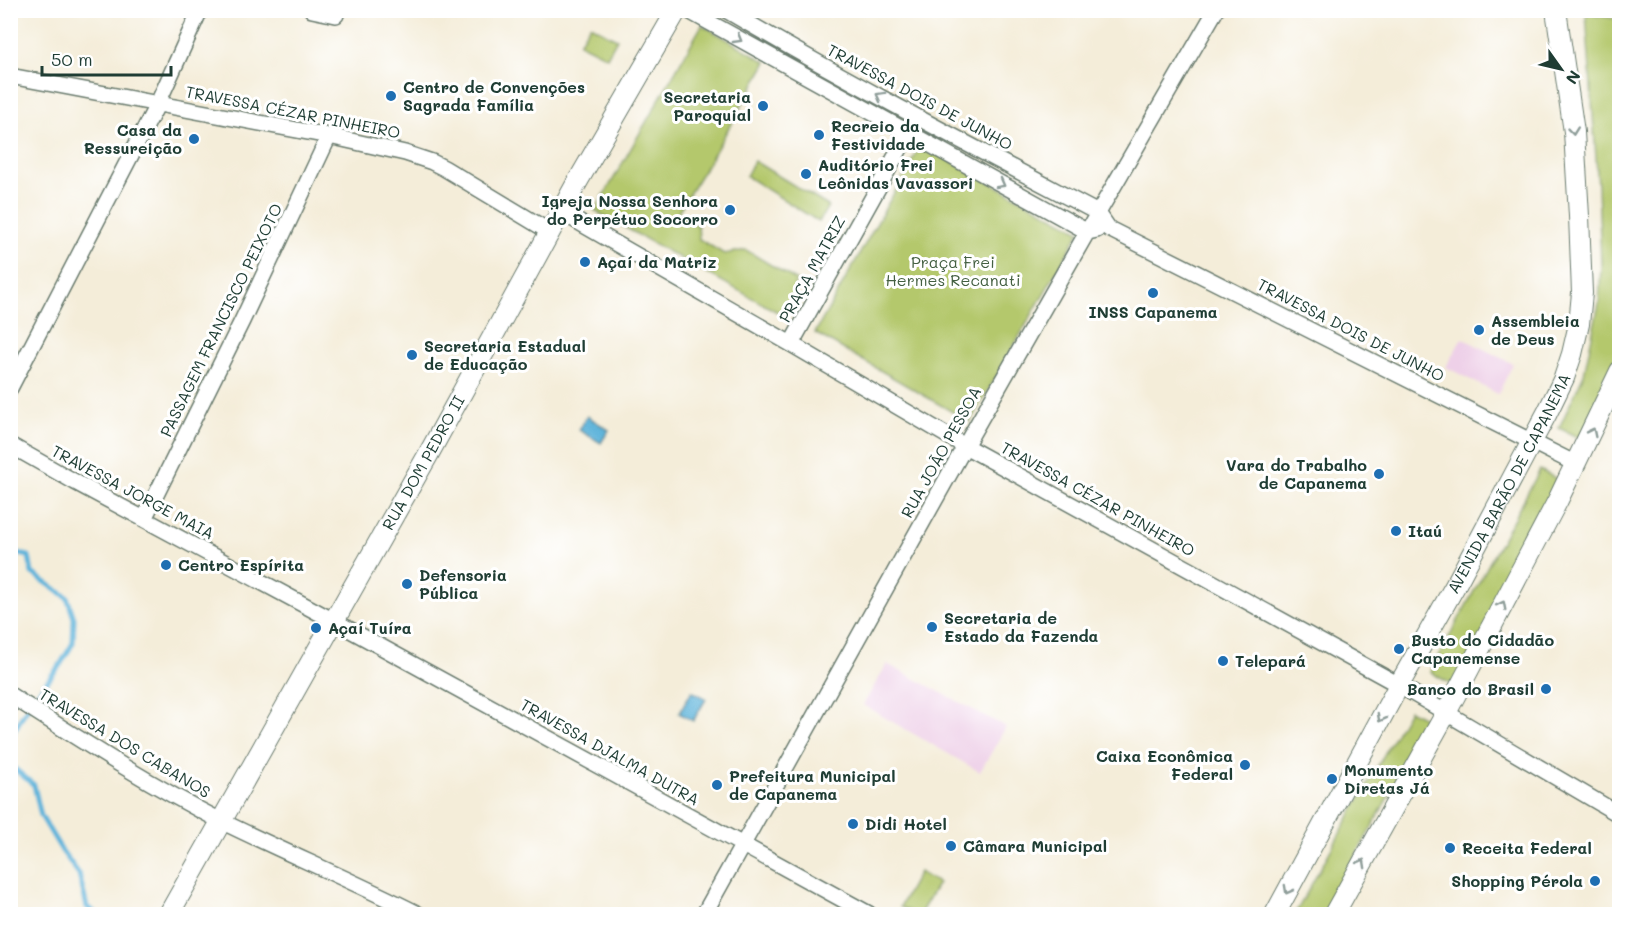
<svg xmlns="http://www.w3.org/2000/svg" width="1630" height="925" font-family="Mali,sans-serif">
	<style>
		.built { fill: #eed0e8 }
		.green { fill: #b4c86c; stroke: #6a8250; stroke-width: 1.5 }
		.water { fill: #5eb4da; stroke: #3e7887; stroke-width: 1.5 }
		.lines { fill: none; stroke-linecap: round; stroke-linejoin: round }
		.stream { stroke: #5eb4da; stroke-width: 5 }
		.minor-casing { stroke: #6a7b6e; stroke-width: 18 }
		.tertiary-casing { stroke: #6a7b6e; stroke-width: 22 }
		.minor { stroke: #fff; stroke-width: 15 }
		.tertiary { stroke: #fff; stroke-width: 20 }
		.oneway { stroke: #8f9e9a }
		.poi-dot { fill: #1f6fb2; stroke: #fff; stroke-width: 2 }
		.labels { text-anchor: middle; stroke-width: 6; stroke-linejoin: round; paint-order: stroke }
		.poi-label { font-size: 16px; font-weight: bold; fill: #1f3d34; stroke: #fff; text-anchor: start }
		.street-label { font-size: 16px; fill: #1f3d34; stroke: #fff }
		.park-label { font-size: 16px; fill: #446042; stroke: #fff }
	</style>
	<rect width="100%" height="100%" fill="#fff"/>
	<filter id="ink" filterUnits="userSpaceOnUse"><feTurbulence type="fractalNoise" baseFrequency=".0167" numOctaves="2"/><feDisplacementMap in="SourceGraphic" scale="12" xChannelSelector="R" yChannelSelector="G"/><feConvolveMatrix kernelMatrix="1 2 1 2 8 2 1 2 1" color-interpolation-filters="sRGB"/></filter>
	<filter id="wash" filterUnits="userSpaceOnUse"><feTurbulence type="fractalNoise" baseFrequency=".008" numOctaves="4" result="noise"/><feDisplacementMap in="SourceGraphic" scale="24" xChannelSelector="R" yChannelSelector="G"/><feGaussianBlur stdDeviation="1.35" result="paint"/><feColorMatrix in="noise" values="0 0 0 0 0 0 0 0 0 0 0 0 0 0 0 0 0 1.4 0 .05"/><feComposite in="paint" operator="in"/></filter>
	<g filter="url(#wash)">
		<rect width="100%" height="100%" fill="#f4edd9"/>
		<!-- built -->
		<path class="built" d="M1462,338L1513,364L1498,394L1446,367Z
			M887,664L1006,727L980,772L863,705Z"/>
		<!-- green -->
		<path class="green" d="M1586,14L1619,19V354L1581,439L1559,428L1584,374L1599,303L1601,265L1598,187Z
			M590,25L617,39L607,57L579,43Z
			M702,25L767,62L710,160L678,212L698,226L699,239L724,254L746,250L796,280L791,299L781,314L595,211Z
			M921,145L1080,231L970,422L815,333Z
			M754,161L828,206L819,222L746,176Z
			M1540,470L1563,482L1454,686L1430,672Z
			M1409,710L1430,721L1324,914H1295Z
			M919,872L938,883L920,914H915L900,907Z"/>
		<!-- water -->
		<path class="water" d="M587,416L609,430L601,443L579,430Z
			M692,691L706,699L693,721L679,713Z"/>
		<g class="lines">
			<!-- stream -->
			<path class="stream" d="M10,552L29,556L32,573L67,597L74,618L73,643L60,665L37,694L24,713L10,738
				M10,765L34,785L41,816L62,851L79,874L87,907L97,914"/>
		</g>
	</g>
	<g filter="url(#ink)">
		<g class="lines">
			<!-- minor casing -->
			<g class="minor-casing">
				<path id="minor" d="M312,10L336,15
					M687,10L1088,232L1097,230
					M726,10C848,82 973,147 1098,213L1109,229L1576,464
					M10,76L329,136L405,153L432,162L444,168L550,232
					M561,212L791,344L965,446L1399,685L1620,815
					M791,344L913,125
					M10,388L158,103L200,10
					M10,445L75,482L334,621L869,914
					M144,519L242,321L329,136
					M10,695C79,739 148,784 221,821C286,853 353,881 418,914
					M704,914L965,446L1098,213L1216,10"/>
			</g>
			<!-- tertiary casing -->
			<g class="tertiary-casing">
				<g id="tertiary">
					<path id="s1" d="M169,914L334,621L428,455L575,186L677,10"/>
					<path id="s2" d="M1275,914L1399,685L1455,586L1547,413L1564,378L1572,354L1579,324L1582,293L1579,216L1574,132L1556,10"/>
					<path d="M1334,914L1446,713L1558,500L1620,371"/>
				</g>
			</g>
			<!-- minor -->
			<use href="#minor" class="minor"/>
			<!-- tertiary -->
			<use href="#tertiary" class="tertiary"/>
		</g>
		<!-- one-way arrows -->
		<defs><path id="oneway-chevron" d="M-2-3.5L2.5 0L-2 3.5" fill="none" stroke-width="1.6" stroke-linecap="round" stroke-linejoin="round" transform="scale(1.5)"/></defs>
		<g class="oneway">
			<use href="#oneway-chevron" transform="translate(738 39) rotate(30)"/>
			<use href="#oneway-chevron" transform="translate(880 96) rotate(-151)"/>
			<use href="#oneway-chevron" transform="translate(1573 131) rotate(84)"/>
			<use href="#oneway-chevron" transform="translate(1001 184) rotate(29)"/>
			<use href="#oneway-chevron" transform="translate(1592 432) rotate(-64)"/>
			<use href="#oneway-chevron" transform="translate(1502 605) rotate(-63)"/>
			<use href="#oneway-chevron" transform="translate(1381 718) rotate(118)"/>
			<use href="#oneway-chevron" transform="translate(1362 863) rotate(-61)"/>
			<use href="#oneway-chevron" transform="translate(1288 890) rotate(118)"/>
		</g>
	</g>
	<!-- markers -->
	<g class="poi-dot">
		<circle cx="391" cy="96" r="6"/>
		<circle cx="763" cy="106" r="6"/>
		<circle cx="819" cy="135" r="6"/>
		<circle cx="194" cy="139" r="6"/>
		<circle cx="806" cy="174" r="6"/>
		<circle cx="730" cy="210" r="6"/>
		<circle cx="585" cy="262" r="6"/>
		<circle cx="1153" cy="293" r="6"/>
		<circle cx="1479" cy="330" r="6"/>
		<circle cx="412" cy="355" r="6"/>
		<circle cx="1379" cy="474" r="6"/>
		<circle cx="1396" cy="531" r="6"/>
		<circle cx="166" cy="565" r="6"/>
		<circle cx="407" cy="584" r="6"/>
		<circle cx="932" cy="627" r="6"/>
		<circle cx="316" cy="628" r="6"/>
		<circle cx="1399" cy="649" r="6"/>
		<circle cx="1223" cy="661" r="6"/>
		<circle cx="1546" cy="689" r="6"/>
		<circle cx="1245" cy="765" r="6"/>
		<circle cx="1332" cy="779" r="6"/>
		<circle cx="717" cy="785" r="6"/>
		<circle cx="853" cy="824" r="6"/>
		<circle cx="951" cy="846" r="6"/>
		<circle cx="1450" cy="848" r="6"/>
		<circle cx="1595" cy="881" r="6"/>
	</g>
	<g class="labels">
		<!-- poi labels -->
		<g class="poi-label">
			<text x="403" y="93">Centro de Convenções<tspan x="403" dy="18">Sagrada Família</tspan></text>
			<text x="751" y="103" text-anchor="end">Secretaria<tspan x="751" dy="18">Paroquial</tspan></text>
			<text x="831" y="132">Recreio da<tspan x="831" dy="18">Festividade</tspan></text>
			<text x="182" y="136" text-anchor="end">Casa da<tspan x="182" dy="18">Ressureição</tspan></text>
			<text x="818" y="171">Auditório Frei<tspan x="818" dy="18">Leônidas Vavassori</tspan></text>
			<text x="718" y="207" text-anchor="end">Igreja Nossa Senhora<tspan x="718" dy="18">do Perpétuo Socorro</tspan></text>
			<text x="597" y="268">Açaí da Matriz</text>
			<text x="1153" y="318" text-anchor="middle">INSS Capanema</text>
			<text x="1491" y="327">Assembleia<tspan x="1491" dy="18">de Deus</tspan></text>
			<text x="424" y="352">Secretaria Estadual<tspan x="424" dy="18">de Educação</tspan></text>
			<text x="1367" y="471" text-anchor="end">Vara do Trabalho<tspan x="1367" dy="18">de Capanema</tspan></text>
			<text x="1408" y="537">Itaú</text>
			<text x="178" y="571">Centro Espírita</text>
			<text x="419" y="581">Defensoria<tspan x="419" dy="18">Pública</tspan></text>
			<text x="944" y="624">Secretaria de<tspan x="944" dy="18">Estado da Fazenda</tspan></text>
			<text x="328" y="634">Açaí Tuíra</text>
			<text x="1411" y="646">Busto do Cidadão<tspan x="1411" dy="18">Capanemense</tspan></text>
			<text x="1235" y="667">Telepará</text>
			<text x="1534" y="695" text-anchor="end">Banco do Brasil</text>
			<text x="1233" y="762" text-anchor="end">Caixa Econômica<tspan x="1233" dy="18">Federal</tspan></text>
			<text x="1344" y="776">Monumento<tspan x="1344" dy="18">Diretas Já</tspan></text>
			<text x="729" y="782">Prefeitura Municipal<tspan x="729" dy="18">de Capanema</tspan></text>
			<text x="865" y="830">Didi Hotel</text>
			<text x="963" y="852">Câmara Municipal</text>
			<text x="1462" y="854">Receita Federal</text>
			<text x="1583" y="887" text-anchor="end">Shopping Pérola</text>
		</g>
		<!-- street labels -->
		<g class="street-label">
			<text transform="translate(920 97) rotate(28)" y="6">TRAVESSA DOIS DE JUNHO</text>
			<text transform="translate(293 112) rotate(11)" y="6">TRAVESSA CÉZAR PINHEIRO</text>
			<text transform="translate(812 269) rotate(-61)" y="6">PRAÇA MATRIZ</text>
			<text transform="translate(221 320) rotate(-64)" y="6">PASSAGEM FRANCISCO PEIXOTO</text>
			<text transform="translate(1351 330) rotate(27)" y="6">TRAVESSA DOIS DE JUNHO</text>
			<text transform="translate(941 452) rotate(-61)" y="6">RUA JOÃO PESSOA</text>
			<text dy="6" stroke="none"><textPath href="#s1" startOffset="518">RUA DOM PEDRO II</textPath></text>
			<text dy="6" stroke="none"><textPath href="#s2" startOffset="490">AVENIDA BARÃO DE CAPANEMA</textPath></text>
			<text transform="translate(133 492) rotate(28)" y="6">TRAVESSA JORGE MAIA</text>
			<text transform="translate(1098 499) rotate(29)" y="6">TRAVESSA CÉZAR PINHEIRO</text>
			<text transform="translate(125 743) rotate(31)" y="6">TRAVESSA DOS CABANOS</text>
			<text transform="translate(610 752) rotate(29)" y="6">TRAVESSA DJALMA DUTRA</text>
		</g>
		<!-- park labels -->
		<g class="park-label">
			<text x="953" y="268">Praça Frei<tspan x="953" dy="18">Hermes Recanati</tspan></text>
		</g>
	</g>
	<!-- margin -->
	<rect width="1630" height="925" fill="none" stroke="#fff" stroke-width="36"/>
	<!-- north arrow -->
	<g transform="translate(1561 69) rotate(124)" stroke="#ffffff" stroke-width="4.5" paint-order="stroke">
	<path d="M0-4.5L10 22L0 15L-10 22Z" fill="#1f3d34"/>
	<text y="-9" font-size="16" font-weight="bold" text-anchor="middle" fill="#1f3d34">N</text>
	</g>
	<!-- scale -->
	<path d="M42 66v9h129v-9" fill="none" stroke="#1f3d34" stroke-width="3"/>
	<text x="51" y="66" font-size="18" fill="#1f3d34" stroke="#ffffff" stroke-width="4.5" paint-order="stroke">50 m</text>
</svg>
